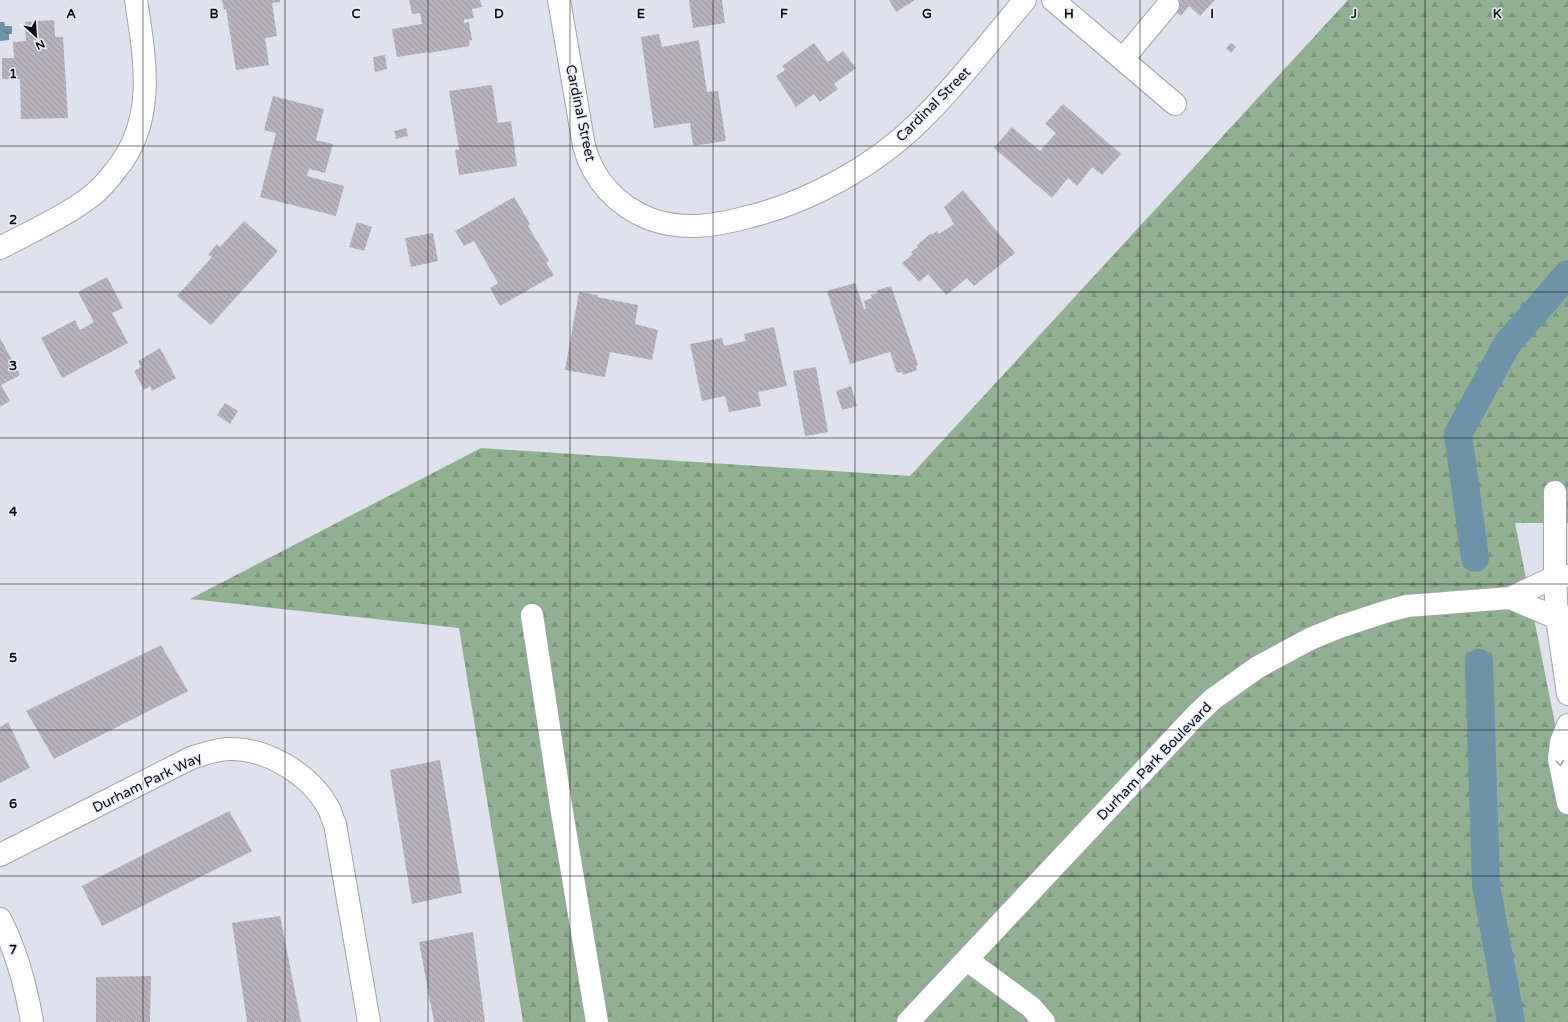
<svg xmlns="http://www.w3.org/2000/svg" width="1568" height="1022" font-family="'Varela Round',sans-serif">
	<style>
		.forest { fill: url(#forest-firs) }
		.water { fill: url(#water-ripples) }
		.lines { fill: none; stroke-linecap: round; stroke-linejoin: round }
		.canal { stroke: #6c93a8; stroke-width: 28 }
		.building { fill: url(#building-back-hatch) }
		.minor-casing { stroke: #a0a3ac; stroke-width: 24 }
		.minor { stroke: #fff; stroke-width: 22 }
		.oneway { stroke: #9e9e9f }
		.grid { fill: none; stroke: #0c0d10; stroke-width: 1; stroke-opacity: 0.55 }
		.labels { text-anchor: middle; stroke-width: 3; stroke-linejoin: round; paint-order: stroke }
		.street-label { font-size: 14px; fill: #0c0d10; stroke: #eceff9 }
		.grid-label { font-size: 13px; text-anchor: middle; font-weight: bold; fill: #0c0d10; stroke: #eceff9; stroke-width: 3; stroke-linejoin: round; paint-order: stroke }
	</style>
	<defs>
		<pattern id="forest-firs" width="22" height="20" patternUnits="userSpaceOnUse"><rect width="22" height="20" fill="#91af91"/><path d="M5 1l3.5 6h-7zM16 11l3.5 6h-7z" fill="#7c957c"/></pattern>
		<pattern id="water-ripples" width="26" height="14" patternUnits="userSpaceOnUse"><rect width="26" height="14" fill="#6c93a8"/><path d="M2 4q2-2 4 0t4 0M15 11q2-2 4 0t4 0" fill="none" stroke="#577687"/></pattern>
		<pattern id="building-back-hatch" width="6" height="6" patternUnits="userSpaceOnUse"><rect width="6" height="6" fill="#b7b3bd"/><path d="M-1 5l2 2M0 0l6 6M5-1l2 2" fill="none" stroke="#9c99a1"/></pattern>
	</defs>
	<rect width="100%" height="100%" fill="#dfe2ec"/>
	<!-- forest -->
	<path class="forest" d="M1348,0H1568V523H1515L1568,789V1022H523L459,628L190,599L481,448L910,476Z"/>
	<!-- water -->
	<path class="water" d="M0,22H4L5,26H12V34H9V40L0,41Z"/>
	<g class="lines">
		<!-- canal -->
		<path class="canal" d="M1475,558L1458,434L1507,344L1568,274
			M1479,663L1486,885L1511,1022"/>
	</g>
	<!-- building -->
	<path class="building" d="M222,0H280V2L272,3L277,36L265,38L269,65L236,70L226,9L224,10Z
		M409,0H480L482,7L472,9L474,18L464,20V23L469,22L472,40L469,41L470,46L429,53V52L397,57L392,29L422,24L420,13L412,14Z
		M689,0H722L725,23L693,28Z
		M889,0H915L896,12Z
		M1162,0H1215L1200,16L1189,6L1181,16Z
		M54,20L55,37H63L68,118L21,119L20,79H2V58H14L13,42L26,41L25,22Z
		M659,34L662,47L699,40L707,92L718,91L726,141L693,146L690,123L654,128L641,37Z
		M814,43L828,62L843,51L856,68L834,84L838,89L820,102L814,94L796,107L776,76L785,70L782,66Z
		M1231,43L1236,47L1231,53L1226,48Z
		M385,55L387,69L375,72L373,57Z
		M492,85L498,123L511,121L517,166L459,175L455,150L459,149L449,91Z
		M273,96L324,109L316,140L333,144L325,173L309,169L307,176L344,186L336,216L260,197L276,133L264,130Z
		M1063,104L1121,154L1102,175L1092,167L1077,186L1068,178L1052,198L994,148L1012,127L1040,151L1056,133L1045,124Z
		M406,128L408,136L396,139L394,131Z
		M963,190L1015,253L974,286L967,278L946,295L928,274L919,282L902,263L913,254L911,252L918,247L917,245L930,234L931,235L937,231L939,234L954,224L944,207Z
		M514,197L530,224L528,226L549,261L546,263L554,275L500,306L490,288L498,283L474,241L464,246L455,231Z
		M244,221L278,251L211,325L177,296L212,257L208,255L217,244L220,247Z
		M357,222L372,227L364,251L349,247Z
		M433,233L438,261L411,267L405,238Z
		M107,277L123,308L112,313L128,343L62,378L41,338L75,320L80,330L94,322L78,292Z
		M855,283L864,309H866L864,301L872,298L871,295L878,293L877,290L891,286L918,365L916,366L917,370L903,375L902,372L897,373L890,352L850,364L827,291Z
		M579,292L598,295L597,297L638,305L635,324L658,330L652,360L610,352L605,377L565,370Z
		M774,327L787,386L758,392L761,406L729,412L725,396L702,401L690,344L722,338L724,346L746,341L744,334Z
		M0,338L20,375L1,385L10,401L0,407Z
		M160,348L176,378L152,391L150,386L144,390L134,371L141,367L138,361Z
		M816,367L828,432L805,436L793,371Z
		M851,386L857,406L842,410L836,391Z
		M225,403L238,411L230,424L217,415Z
		M161,645L188,691L54,759L26,711Z
		M8,722L30,768L0,783V727Z
		M440,760L462,893L412,904L390,770Z
		M229,811L252,851L102,926L82,886Z
		M280,916L301,1022H247L232,923Z
		M473,932L485,1022H434L419,942Z
		M151,976L150,1022H96V977Z"/>
	<g class="lines">
		<!-- minor casing -->
		<g class="minor-casing">
			<path id="minor" d="M559,0L584,146C593,180 617,206 650,219C684,231 714,226 748,217C809,202 873,167 918,123C957,85 990,41 1025,0
				M1053,0L1175,104
				M1123,59L1168,5
				M0,248C30,232 68,215 94,194C102,187 109,179 115,171C157,121 145,60 136,0
				M1555,492V577L1557,618L1568,694
				M1510,598L1557,618L1568,617
				M532,615L561,806L597,1022
				M1568,725L1561,742L1559,759L1568,803
				M0,855L191,758C203,754 215,750 227,749C265,747 310,774 328,807C331,812 332,819 335,824L369,1022
				M0,919C17,952 26,986 32,1022
				M967,960L1031,1007L1044,1022
				M908,1022L1196,715L1213,699L1258,667L1310,639L1339,627L1388,611L1407,606L1510,598L1555,577L1568,576"/>
		</g>
		<!-- minor -->
		<use href="#minor" class="minor"/>
	</g>
	<!-- one-way arrows -->
	<defs><path id="oneway-chevron" d="M-2-3.5L2.5 0L-2 3.5" fill="none" stroke-width="1.6" stroke-linecap="round" stroke-linejoin="round"/></defs>
	<use class="oneway" href="#oneway-chevron" transform="translate(1560 763) rotate(85)"/>
	<!-- grid -->
	<path class="grid" d="M143,0V1022M285,0V1022M428,0V1022M570,0V1022M713,0V1022M855,0V1022M998,0V1022M1140,0V1022M1283,0V1022M1425,0V1022M0,146H1568M0,292H1568M0,438H1568M0,584H1568M0,730H1568M0,876H1568"/>
	<g class="labels">
		<!-- street labels -->
		<g class="street-label">
			<text transform="translate(933 104) rotate(-45)" y="5">Cardinal Street</text>
			<text transform="translate(581 113) rotate(78)" y="5">Cardinal Street</text>
			<text transform="translate(1154 761) rotate(-46)" y="5">Durham Park Boulevard</text>
			<text transform="translate(147 782) rotate(-26)" y="5">Durham Park Way</text>
		</g>
	</g>
	<g class="grid-label">
		<text x="71" y="18">A</text>
		<text x="214" y="18">B</text>
		<text x="356" y="18">C</text>
		<text x="499" y="18">D</text>
		<text x="641" y="18">E</text>
		<text x="784" y="18">F</text>
		<text x="927" y="18">G</text>
		<text x="1069" y="18">H</text>
		<text x="1212" y="18">I</text>
		<text x="1354" y="18">J</text>
		<text x="1497" y="18">K</text>
		<text x="13" y="78">1</text>
		<text x="13" y="224">2</text>
		<text x="13" y="370">3</text>
		<text x="13" y="516">4</text>
		<text x="13" y="662">5</text>
		<text x="13" y="808">6</text>
		<text x="13" y="954">7</text>
	</g>
	<!-- north arrow -->
	<g transform="translate(36 36) rotate(154)" stroke="#eceff9" stroke-width="3" paint-order="stroke">
	<path d="M0-3L7 15L0 10L-7 15Z" fill="#0c0d10"/>
	<text y="-6" font-size="11" font-weight="bold" text-anchor="middle" fill="#0c0d10">N</text>
	</g>
</svg>
